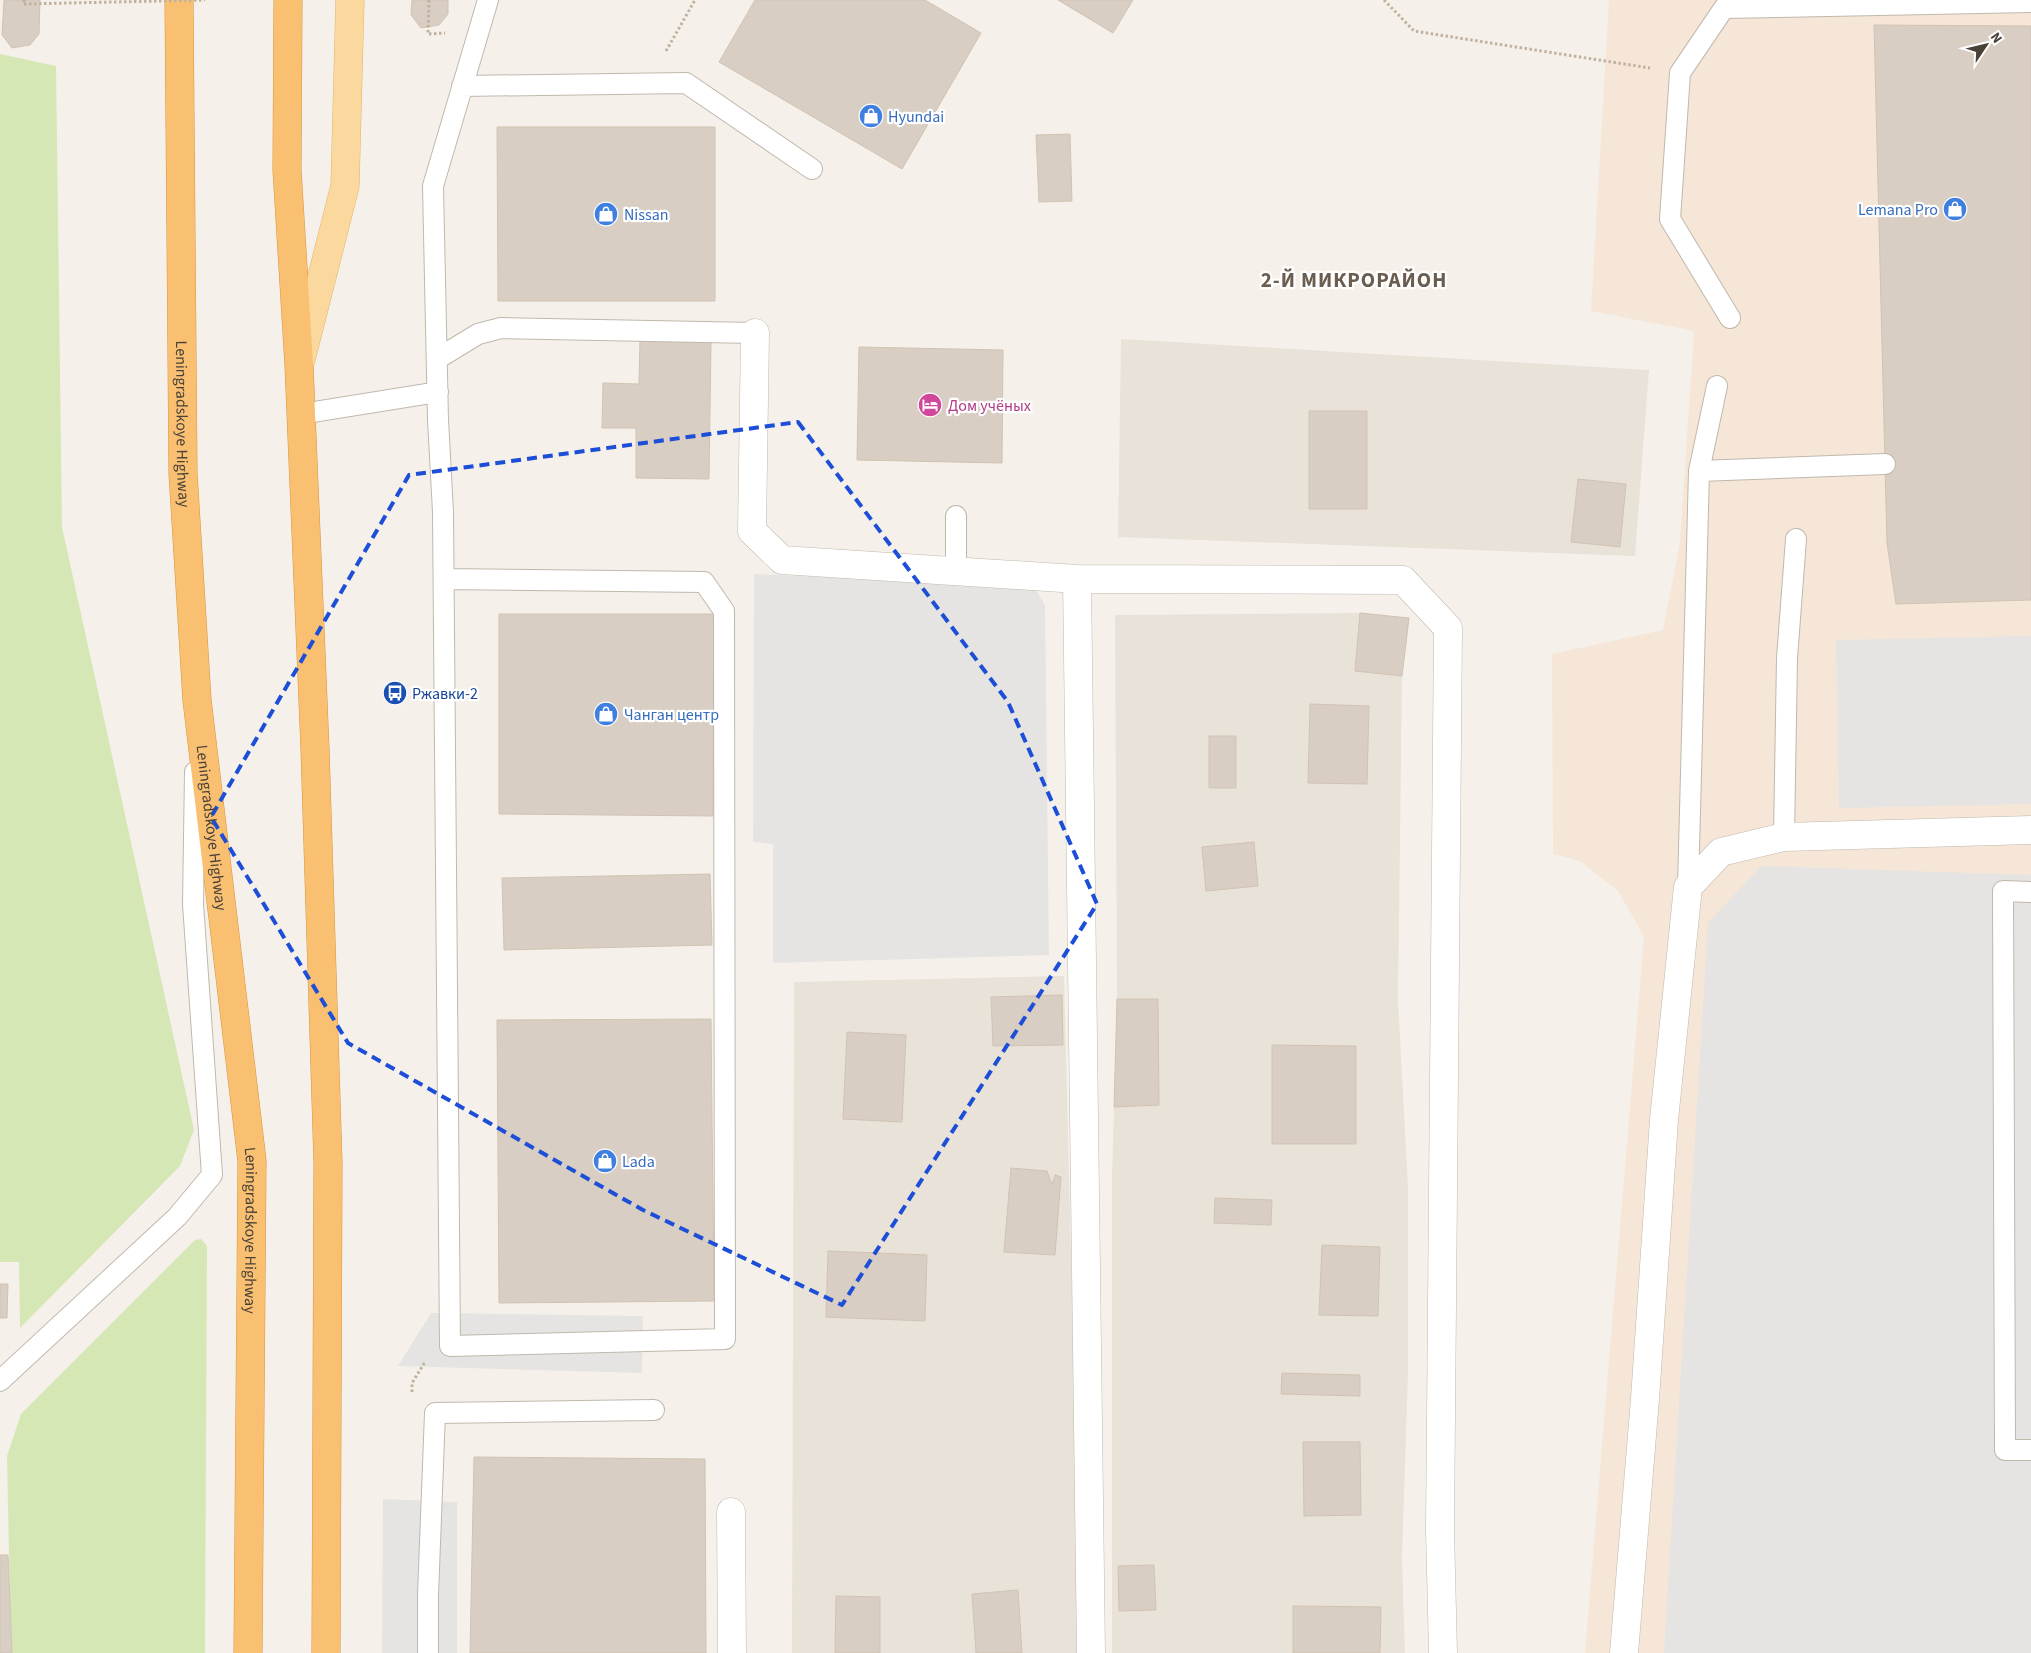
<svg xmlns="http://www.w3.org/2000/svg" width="2031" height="1653" font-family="'Source Sans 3',sans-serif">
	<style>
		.residential { fill: #e8e2d9 }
		.commercial { fill: #f5e6d7 }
		.green { fill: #d5e7b5 }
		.parking { fill: #e6e4e2 }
		.building { fill: #d9cec3; stroke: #d1c3b3 }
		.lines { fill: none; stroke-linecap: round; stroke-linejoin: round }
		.lane-casing { stroke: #c0b8ad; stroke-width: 22 }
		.street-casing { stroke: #c0b8ad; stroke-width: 29 }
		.primary-casing { stroke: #e0b46d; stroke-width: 29 }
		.highway-casing { stroke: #d99440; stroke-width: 29 }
		.path { stroke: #c1b29f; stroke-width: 3; stroke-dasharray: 2.5 2.5; stroke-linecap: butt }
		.lane { stroke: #fff; stroke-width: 20 }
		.street { stroke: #fff; stroke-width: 28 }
		.primary { stroke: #fbd89d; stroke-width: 28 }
		.highway { stroke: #f9c071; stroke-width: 28 }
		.path-bridge { stroke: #c1b29f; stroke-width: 3; stroke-dasharray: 2.5 2.5; stroke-linecap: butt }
		.marked { fill: none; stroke: #1d4ed8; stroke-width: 4; stroke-dasharray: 10 6; stroke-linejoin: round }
		.labels { text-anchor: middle; stroke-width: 4.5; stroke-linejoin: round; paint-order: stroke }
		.shop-label { font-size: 16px; fill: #366cbe; stroke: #fff; text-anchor: start }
		.hotel-label { font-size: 16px; fill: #b23c85; stroke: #fff; text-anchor: start }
		.street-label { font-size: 16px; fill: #494138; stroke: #fff }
		.transit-label { font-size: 16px; fill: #164399; stroke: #fff; text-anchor: start }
		.district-label { font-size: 21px; font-weight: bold; letter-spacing: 1px; fill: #6b5e50; stroke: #fff }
	</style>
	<rect width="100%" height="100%" fill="#f5f1ea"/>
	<!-- residential -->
	<path class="residential" d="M1121,339L1649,370L1635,556L1118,537Z
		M1360,613L1409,618L1402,676L1398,1000L1408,1187V1372L1402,1559L1405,1653H1112V1178L1117,999L1115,615Z
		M1064,976L1081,1653H792L794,982Z"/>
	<!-- commercial -->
	<path class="commercial" d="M1609,0H2031V1653H1585L1644,936L1618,891L1580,861L1553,854L1552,654L1663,630L1680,542L1694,331L1591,311Z"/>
	<!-- green -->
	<path class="green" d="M0,54L56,66L62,527L194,1130L180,1166L20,1328L19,1262H0Z
		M201,1239L207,1246L205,1653H11L7,1456L21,1414L195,1240Z"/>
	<!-- parking -->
	<path class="parking" d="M754,574L1033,585L1045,605L1049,955L773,963V844L753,842Z
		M2031,636V804L1839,808L1836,640Z
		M1761,866L2031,875V1653H1664L1708,923Z
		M431,1313L643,1316L642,1373L398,1366Z
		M383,1499L457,1502V1653H382Z"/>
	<!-- building -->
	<path class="building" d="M4,0H40L39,34L30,45L12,48L2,35Z
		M412,0H448V14L439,25L421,28L411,15Z
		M755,0H925L981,33L902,169L719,62Z
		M1058,0H1133L1113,33Z
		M1874,25L2031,26V600L1896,604L1887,543Z
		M497,127H715V301H498Z
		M1070,134L1072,201L1039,202L1036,135Z
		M640,340L711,341L709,479L636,478V428H602L603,383L639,384Z
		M859,347L1003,350L1002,463L857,460Z
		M1309,411H1367V509H1309Z
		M1578,479L1626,484L1620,547L1571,542Z
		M1360,613L1409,618L1402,676L1355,671Z
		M499,614H714L713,816L499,814Z
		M1310,704L1369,706L1367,784L1308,783Z
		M1209,736H1236V788H1209Z
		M1254,842L1258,886L1206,891L1202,847Z
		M710,874L712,945L504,950L502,878Z
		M1062,995L1063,1045L993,1046L991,997Z
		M1117,999H1158L1159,1105L1114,1107Z
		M711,1019L714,1301L499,1303L497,1020Z
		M847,1032L906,1035L902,1122L843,1119Z
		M1272,1045L1356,1046V1144H1272Z
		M1011,1168L1047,1171L1052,1185L1055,1175L1061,1177L1055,1255L1004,1252Z
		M1215,1198L1272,1200L1271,1225L1214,1223Z
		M1322,1245L1380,1247L1378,1316L1319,1315Z
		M828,1251L927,1255L925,1321L826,1317Z
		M0,1284H8L7,1318H0Z
		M1282,1373L1360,1375V1396L1281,1394Z
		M1303,1442H1360L1361,1515L1304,1516Z
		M474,1457L705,1459L706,1653H470Z
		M0,1555H8L12,1653H0Z
		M1154,1565L1156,1610L1119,1611L1118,1566Z
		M1018,1590L1022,1653H976L972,1594Z
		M836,1596L880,1597V1653H835Z
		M1293,1606L1381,1607L1380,1653H1293Z"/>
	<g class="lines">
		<!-- lane casing -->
		<g class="lane-casing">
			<path id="lane" d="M462,86L686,83L812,169
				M1730,318L1670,219L1680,73L1724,8L2031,2
				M437,359L478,334L501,328L755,333
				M301,414L438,392
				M1699,471L1885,464
				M956,516V572
				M444,579L704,582L724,611L725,1339L450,1346L443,512L438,420L433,186L488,0
				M1784,837L1787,658L1796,539
				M1688,887L1699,471L1717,386
				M2031,892L2003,891L2005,1450H2031
				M0,1381L177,1217L212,1175L193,904L195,772
				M428,1653V1595L435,1413L654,1410"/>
		</g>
		<!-- street casing -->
		<g class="street-casing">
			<path id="street" d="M755,333L752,531L782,560L1077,579L1403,580L1448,628L1440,1530L1443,1653
				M1077,579L1091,1653
				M731,1512L732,1653
				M1624,1653L1645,1399L1664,1120L1688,887L1721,852L1784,837L2031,830"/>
		</g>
		<!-- primary casing -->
		<g class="primary-casing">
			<path id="primary" d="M301,359L345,186L350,0"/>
		</g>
		<!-- highway casing -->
		<g class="highway-casing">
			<g id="highway">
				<path id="s1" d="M179,0L183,473L197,700L252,1161L248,1653"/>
				<path d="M288,0L287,170L299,365L315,749L328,1163L326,1653"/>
			</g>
		</g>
		<!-- path -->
		<path class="path" d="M24,0V4
			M429,0L428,34L445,33
			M1384,0L1414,31L1650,68
			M666,51L695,0
			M412,1392V1383L425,1362"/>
		<!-- lane -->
		<use href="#lane" class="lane"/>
		<!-- street -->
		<use href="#street" class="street"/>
		<!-- primary -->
		<use href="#primary" class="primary"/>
		<!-- highway -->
		<use href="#highway" class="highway"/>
		<!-- path-bridge -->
		<path class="path-bridge" d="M24,4L205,0"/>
	</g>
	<!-- marked area -->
	<path class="marked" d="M798,422L1008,702L1097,904L842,1305L643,1210L348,1043L211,817L409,475Z"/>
	<!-- icons -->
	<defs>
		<g id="shop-disc" transform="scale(1.25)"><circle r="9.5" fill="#3f7fe0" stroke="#fff"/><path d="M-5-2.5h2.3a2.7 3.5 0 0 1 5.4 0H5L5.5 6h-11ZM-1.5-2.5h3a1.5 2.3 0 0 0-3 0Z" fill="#fff"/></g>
		<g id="hotel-disc" transform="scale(1.25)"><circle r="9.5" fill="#d1479c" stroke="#fff"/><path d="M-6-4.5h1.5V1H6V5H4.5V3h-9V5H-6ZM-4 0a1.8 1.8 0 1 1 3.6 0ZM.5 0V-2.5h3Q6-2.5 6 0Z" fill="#fff"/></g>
		<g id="bus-disc" transform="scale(1.25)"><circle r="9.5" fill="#1a4fb4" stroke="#fff"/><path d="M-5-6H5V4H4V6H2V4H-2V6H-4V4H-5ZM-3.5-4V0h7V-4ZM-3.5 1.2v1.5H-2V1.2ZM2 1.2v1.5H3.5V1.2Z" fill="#fff"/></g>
	</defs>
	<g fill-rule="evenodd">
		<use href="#shop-disc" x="871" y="116"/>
		<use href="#shop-disc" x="1955" y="209"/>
		<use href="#shop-disc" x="606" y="214"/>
		<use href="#hotel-disc" x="930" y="405"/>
		<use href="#bus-disc" x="395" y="693"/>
		<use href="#shop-disc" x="606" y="714"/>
		<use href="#shop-disc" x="605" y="1161"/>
	</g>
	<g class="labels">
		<!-- shop labels -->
		<g class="shop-label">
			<text x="888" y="122">Hyundai</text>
			<text x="1938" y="215" text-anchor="end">Lemana Pro</text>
			<text x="624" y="220">Nissan</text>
			<text x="624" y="720">Чанган центр</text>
			<text x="622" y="1167">Lada</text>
		</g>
		<!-- hotel labels -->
		<g class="hotel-label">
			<text x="948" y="411">Дом учёных</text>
		</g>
		<!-- street labels -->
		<g class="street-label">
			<text dy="6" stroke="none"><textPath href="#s1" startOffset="424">Leningradskoye Highway</textPath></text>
			<text dy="6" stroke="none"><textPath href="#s1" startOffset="829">Leningradskoye Highway</textPath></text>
			<text dy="6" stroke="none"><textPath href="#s1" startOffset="1234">Leningradskoye Highway</textPath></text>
		</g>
		<!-- transit labels -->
		<g class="transit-label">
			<text x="412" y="699">Ржавки-2</text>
		</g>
		<!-- district labels -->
		<g class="district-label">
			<text x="1354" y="287">2-Й МИКРОРАЙОН</text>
		</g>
	</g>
	<!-- north arrow -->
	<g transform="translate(1986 45) rotate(55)" stroke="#ffffff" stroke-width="4" paint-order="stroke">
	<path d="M0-4L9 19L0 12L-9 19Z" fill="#494138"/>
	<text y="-8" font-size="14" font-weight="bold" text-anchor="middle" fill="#494138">N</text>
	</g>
</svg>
